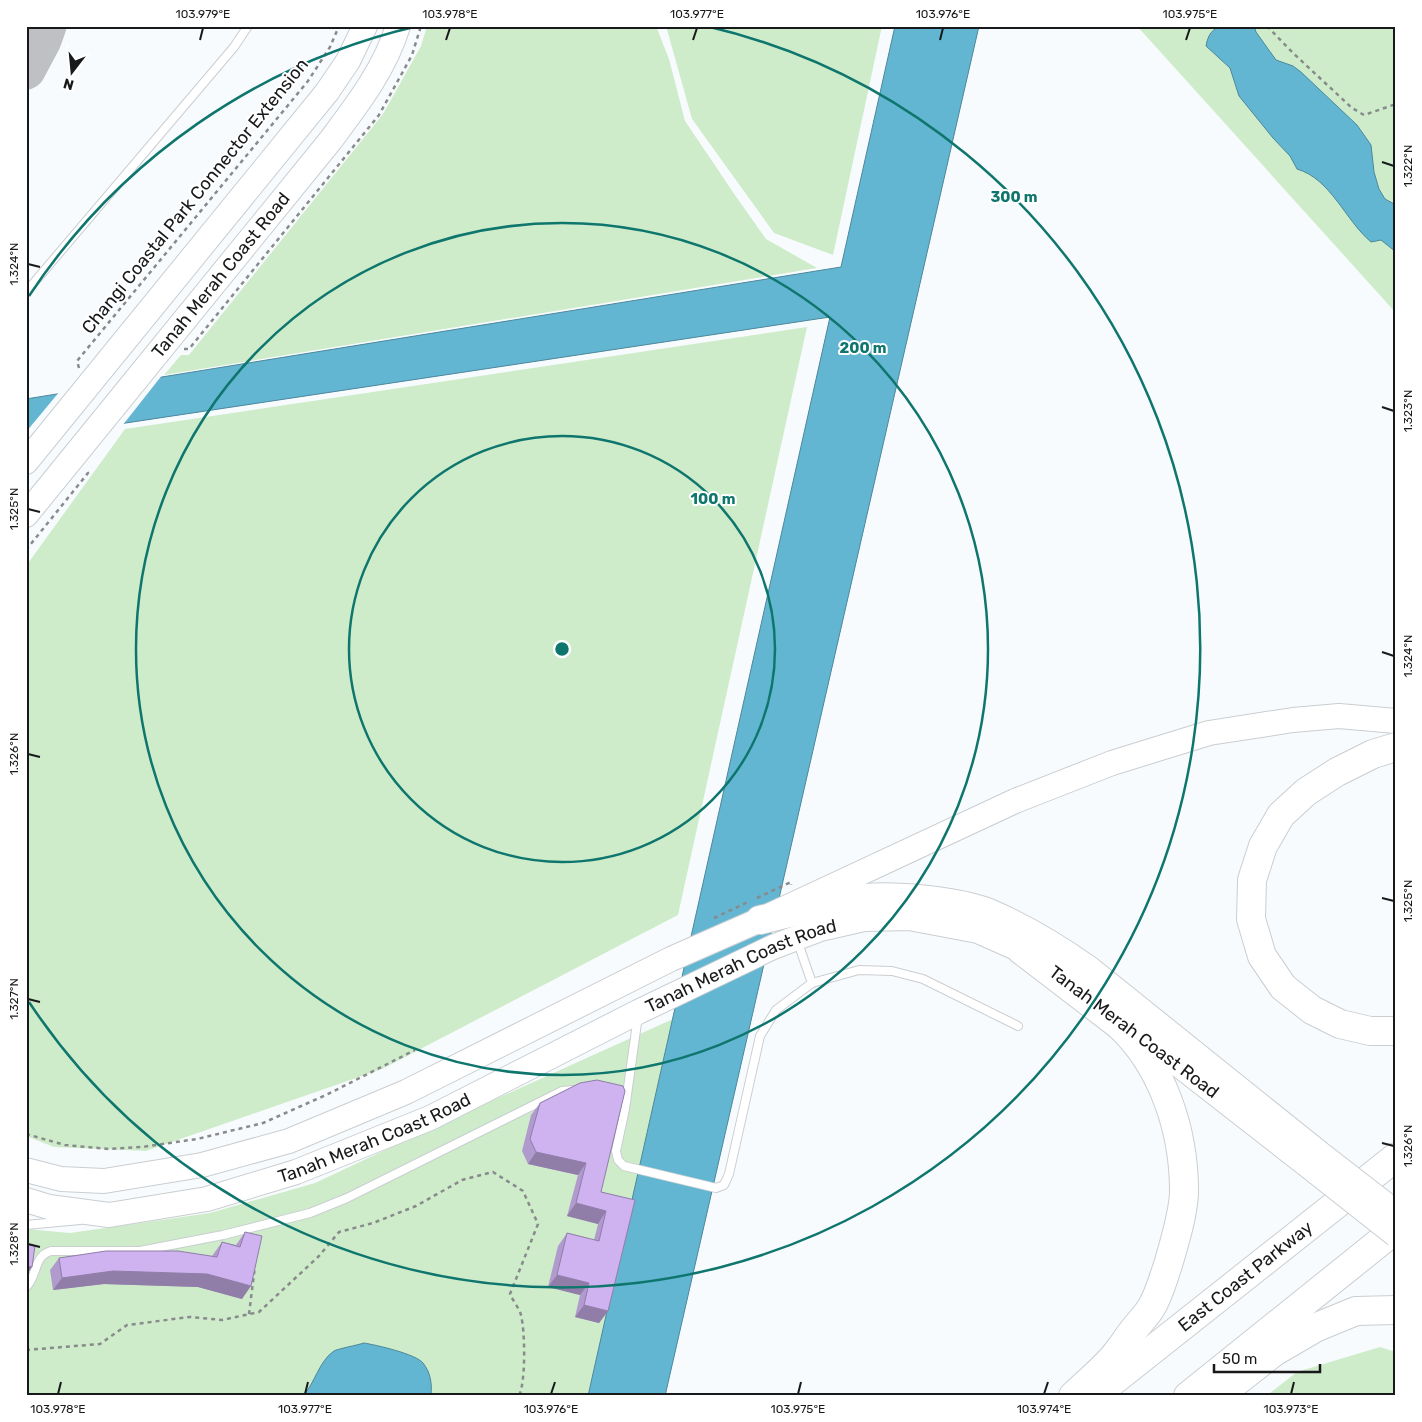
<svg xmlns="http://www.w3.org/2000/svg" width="1422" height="1422" font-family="Rubik,sans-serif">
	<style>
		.green { fill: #ceecca }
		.water { fill: #63b6d2; stroke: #4c879b }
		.pier { fill: #f8fbfe }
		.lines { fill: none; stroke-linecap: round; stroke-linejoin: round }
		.taxiway { stroke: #bec0c3; stroke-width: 39 }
		.lane-casing { stroke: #caced1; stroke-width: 10 }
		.primary-casing { stroke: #caced1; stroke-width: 26 }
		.highway-casing { stroke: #caced1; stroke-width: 30 }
		.path { stroke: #888a8c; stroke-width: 2.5; stroke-dasharray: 4 4; stroke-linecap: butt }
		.lane { stroke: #fff; stroke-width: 8 }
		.primary { stroke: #fff; stroke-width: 24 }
		.highway { stroke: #fff; stroke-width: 28 }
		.primary-bridge-casing { stroke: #caced1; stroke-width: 26; stroke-linecap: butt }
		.highway-bridge-casing { stroke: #caced1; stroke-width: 30; stroke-linecap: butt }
		.primary-bridge { stroke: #fff; stroke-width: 24 }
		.highway-bridge { stroke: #fff; stroke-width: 28 }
		.wall { fill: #b19ace }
		.shaded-wall { fill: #907da8 }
		.building { fill: #ceb3f0; stroke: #907da8 }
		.ticks { fill: none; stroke: #18191a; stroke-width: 2 }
		.ring { fill: none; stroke: #0f766e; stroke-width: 2.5 }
		.labels { text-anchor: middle; stroke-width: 4; stroke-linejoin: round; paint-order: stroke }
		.street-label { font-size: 18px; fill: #18191a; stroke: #fff }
		.centre { fill: #0f766e; stroke: #fff; stroke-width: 2.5 }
		.ring-label { font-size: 15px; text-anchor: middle; font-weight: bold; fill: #0f766e; stroke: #fff; stroke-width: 4; stroke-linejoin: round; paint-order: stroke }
		.neatline { fill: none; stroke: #18191a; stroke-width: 2 }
		.ticks-label { font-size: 12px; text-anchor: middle; fill: #18191a }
	</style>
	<rect width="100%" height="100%" fill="#f8fbfe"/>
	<!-- green -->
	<path class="green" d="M427,26H656L669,59L685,121L737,198L766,239L817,268L164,375L181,355H189L383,114L421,46Z
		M666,26H882L833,255L774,233L692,119Z
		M1137,26H1396V313Z
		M807,327L678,915L382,1069L146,1151L54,1147L26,1136V566L125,429Z
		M673,1019L589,1396H26V1229L70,1233L210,1213L315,1183L447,1121Z
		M1380,1347L1396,1352V1396H1266L1297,1372Z"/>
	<!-- water -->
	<path class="water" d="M895,26H979L665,1396H588L830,317L26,438V399L841,267Z
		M1223,26H1254L1256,32L1276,60L1293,66L1301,72L1357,125L1371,145L1374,172L1379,189L1385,199L1396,205V252L1381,240L1371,242C1345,220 1331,179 1297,169L1290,156L1273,138L1239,96L1230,68L1206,46C1208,35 1212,28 1223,26Z
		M364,1343C376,1345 416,1354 423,1363C431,1373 432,1384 431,1396H303C315,1383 319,1361 334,1351C337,1349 358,1345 364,1343Z"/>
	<!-- pier -->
	<path class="pier" d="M163,374L122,426L26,440V432L60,391Z"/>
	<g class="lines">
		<!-- taxiway -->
		<path class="taxiway" d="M26,70L42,40L47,26"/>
		<!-- lane casing -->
		<g class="lane-casing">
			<path id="lane" d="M26,292L234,47L248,26
				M797,940L812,983
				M638,1016L625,1109L616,1151L618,1160L624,1166L716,1188L724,1185L729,1174L760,1036L776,1010L812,983L859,970L892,971L923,979L1018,1026
				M26,1225L80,1220
				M26,1287C38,1276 33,1256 51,1251H140L223,1235L310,1213L347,1198L562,1091L573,1090"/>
		</g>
		<!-- primary casing -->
		<g class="primary-casing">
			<g id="primary">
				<path d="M26,462L327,92L348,61L365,26"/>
				<path id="s1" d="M26,515L330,141C357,105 385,69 398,26"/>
				<path d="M1129,1026L1306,1164"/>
				<path d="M26,1170L61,1179L104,1181L202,1165L289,1141L406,1092L671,959L760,920L1015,801L1112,763L1209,733L1293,720L1339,716L1396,721"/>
				<path id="s2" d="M26,1200L49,1207L109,1215L207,1199L296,1172L430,1118L638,1012L773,947L820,929L864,919L909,918L978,931L1021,950L1037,960"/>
			</g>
		</g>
		<!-- highway casing -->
		<g class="highway-casing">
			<g id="highway">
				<path d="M1396,747L1373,754L1337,772L1306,792L1281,815L1263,846L1252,880L1251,919L1262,956L1283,987L1312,1010L1340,1024L1370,1031H1396"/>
				<path d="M760,920C793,913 832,900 865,898C897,895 959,901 989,913C1024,928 1057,948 1088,970L1316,1153"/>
				<path d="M1021,950L1119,1025C1163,1066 1184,1131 1184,1191C1184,1212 1174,1244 1168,1265C1163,1279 1159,1295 1151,1308C1146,1316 1138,1324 1132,1332C1127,1338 1124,1344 1119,1350C1107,1367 1088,1381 1073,1396"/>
				<path id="s3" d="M1098,1393L1396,1157"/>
				<path d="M1188,1396L1396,1229"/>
				<path d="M1218,1396L1274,1352L1317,1327L1356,1311L1396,1310"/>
			</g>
		</g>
		<!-- path -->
		<path class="path" d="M1267,26L1293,53L1352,108L1364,115L1396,104
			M184,349H189L379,115L412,55L421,26
			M79,368L77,361L308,81L330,47L339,26
			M26,550L88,473L87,471
			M757,898L791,882V885
			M714,918L748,902
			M26,1134L65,1145L109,1149L142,1147L197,1139L263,1123L326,1095L415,1050
			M249,1314L255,1266
			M26,1350L100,1344L127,1325L190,1317L222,1320L259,1312L319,1256L339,1232L373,1223L416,1206L462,1180L493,1172L523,1191L538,1224L510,1294C513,1301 519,1308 521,1315C525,1331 526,1381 519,1396"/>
		<!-- lane -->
		<use href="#lane" class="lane"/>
		<!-- primary -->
		<use href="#primary" class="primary"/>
		<!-- highway -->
		<use href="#highway" class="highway"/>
		<!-- primary-bridge casing -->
		<g class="primary-bridge-casing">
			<path id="primary-bridge" d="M1306,1164L1396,1235"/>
		</g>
		<!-- highway-bridge casing -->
		<g class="highway-bridge-casing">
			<path id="highway-bridge" d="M1316,1153L1396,1215"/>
		</g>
		<!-- primary-bridge -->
		<use href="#primary-bridge" class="primary-bridge"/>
		<!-- highway-bridge -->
		<use href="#highway-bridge" class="highway-bridge"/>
	</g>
	<!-- wall -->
	<path class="wall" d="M580,1083L601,1192L635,1200L608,1311L599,1323L575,1317L580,1295L548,1287L558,1246L567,1233L594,1240L598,1224L567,1216L578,1175L528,1164L522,1151L531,1115L540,1103Z
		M245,1232L242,1299L198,1287L104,1284L53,1290L50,1270L59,1258L212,1256L222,1242L236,1245Z"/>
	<!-- shaded-wall -->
	<path class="shaded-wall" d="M536,1152L586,1163L578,1175L528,1164Z
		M576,1203L606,1211L598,1224L567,1216Z
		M26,1266L32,1267L28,1273H26Z
		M113,1271L207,1274L251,1286L242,1299L198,1287L104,1284L53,1290L62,1278Z
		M557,1275L589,1283L580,1295L548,1287Z
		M584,1305L608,1311L599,1323L575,1317Z"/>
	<!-- building -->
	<path class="building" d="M597,1080L623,1086L625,1091L601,1192L635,1200L608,1311L584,1305L589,1283L557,1275L567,1233L599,1241L606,1211L576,1203L586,1163L536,1152L530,1139L540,1103L580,1083Z
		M245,1232L262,1236L251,1286L207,1274L113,1271L62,1278L59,1258L106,1251H178L217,1257L222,1242L240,1247Z
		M26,1244L35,1246L32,1267L26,1266Z"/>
	<!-- ticks -->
	<path class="ticks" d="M200,40L203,28M446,40L450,28M693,40L697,28M940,40L943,28M1186,40L1190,28M1382,162L1394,166M28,264L40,267M1382,407L1394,411M28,509L40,512M1382,652L1394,656M28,754L40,757M1382,898L1394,901M28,999L40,1002M1382,1143L1394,1146M28,1244L40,1247M58,1394L61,1382M305,1394L308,1382M551,1394L555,1382M798,1394L801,1382M1044,1394L1048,1382M1291,1394L1294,1382"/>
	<!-- distance rings -->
	<g class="ring">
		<circle cx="562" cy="649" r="213"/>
		<circle cx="562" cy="649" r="426"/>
		<path d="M29 296A639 639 0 0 1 418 26M706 26A639 639 0 1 1 29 1002"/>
	</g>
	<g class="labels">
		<!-- street labels -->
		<g class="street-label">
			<text transform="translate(195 196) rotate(-51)" y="6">Changi Coastal Park Connector Extension</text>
			<text dy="6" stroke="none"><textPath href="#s1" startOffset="309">Tanah Merah Coast Road</textPath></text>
			<text dy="6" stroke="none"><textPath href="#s2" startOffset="768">Tanah Merah Coast Road</textPath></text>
			<text transform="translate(1134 1032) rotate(37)" y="6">Tanah Merah Coast Road</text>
			<text dy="6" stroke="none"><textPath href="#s2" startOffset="362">Tanah Merah Coast Road</textPath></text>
			<text dy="6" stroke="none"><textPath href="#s3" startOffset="188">East Coast Parkway</textPath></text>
		</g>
	</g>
	<circle cx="562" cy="649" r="8" class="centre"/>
	<g class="ring-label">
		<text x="1014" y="202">300 m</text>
		<text x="863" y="353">200 m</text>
		<text x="713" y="504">100 m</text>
	</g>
	<!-- border -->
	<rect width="1422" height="1422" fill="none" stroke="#ffffff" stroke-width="55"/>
	<!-- north arrow -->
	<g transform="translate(72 72) rotate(196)" stroke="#ffffff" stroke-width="4" paint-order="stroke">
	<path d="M0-4L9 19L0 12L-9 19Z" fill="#18191a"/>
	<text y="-8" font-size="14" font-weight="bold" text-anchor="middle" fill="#18191a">N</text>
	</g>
	<!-- scale -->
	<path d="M1214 1364v8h106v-8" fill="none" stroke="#18191a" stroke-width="2.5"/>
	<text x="1222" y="1364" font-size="15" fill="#18191a" stroke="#ffffff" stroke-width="4" paint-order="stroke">50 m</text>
	<rect x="28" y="28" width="1366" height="1366" class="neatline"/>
	<g class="ticks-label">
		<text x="203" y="18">103.979°E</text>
		<text x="450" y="18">103.978°E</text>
		<text x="697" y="18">103.977°E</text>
		<text x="943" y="18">103.976°E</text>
		<text x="1190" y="18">103.975°E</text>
		<text transform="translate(1408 166) rotate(-90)" y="4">1.322°N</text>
		<text transform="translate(14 264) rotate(-90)" y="4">1.324°N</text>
		<text transform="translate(1408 411) rotate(-90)" y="4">1.323°N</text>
		<text transform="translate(14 509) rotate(-90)" y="4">1.325°N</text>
		<text transform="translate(1408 656) rotate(-90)" y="4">1.324°N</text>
		<text transform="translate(14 754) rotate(-90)" y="4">1.326°N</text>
		<text transform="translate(1408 901) rotate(-90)" y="4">1.325°N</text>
		<text transform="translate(14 999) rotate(-90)" y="4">1.327°N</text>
		<text transform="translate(1408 1146) rotate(-90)" y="4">1.326°N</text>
		<text transform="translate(14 1244) rotate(-90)" y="4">1.328°N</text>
		<text x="58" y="1413">103.978°E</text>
		<text x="305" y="1413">103.977°E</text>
		<text x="551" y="1413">103.976°E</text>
		<text x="798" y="1413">103.975°E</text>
		<text x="1044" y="1413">103.974°E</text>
		<text x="1291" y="1413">103.973°E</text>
	</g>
</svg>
